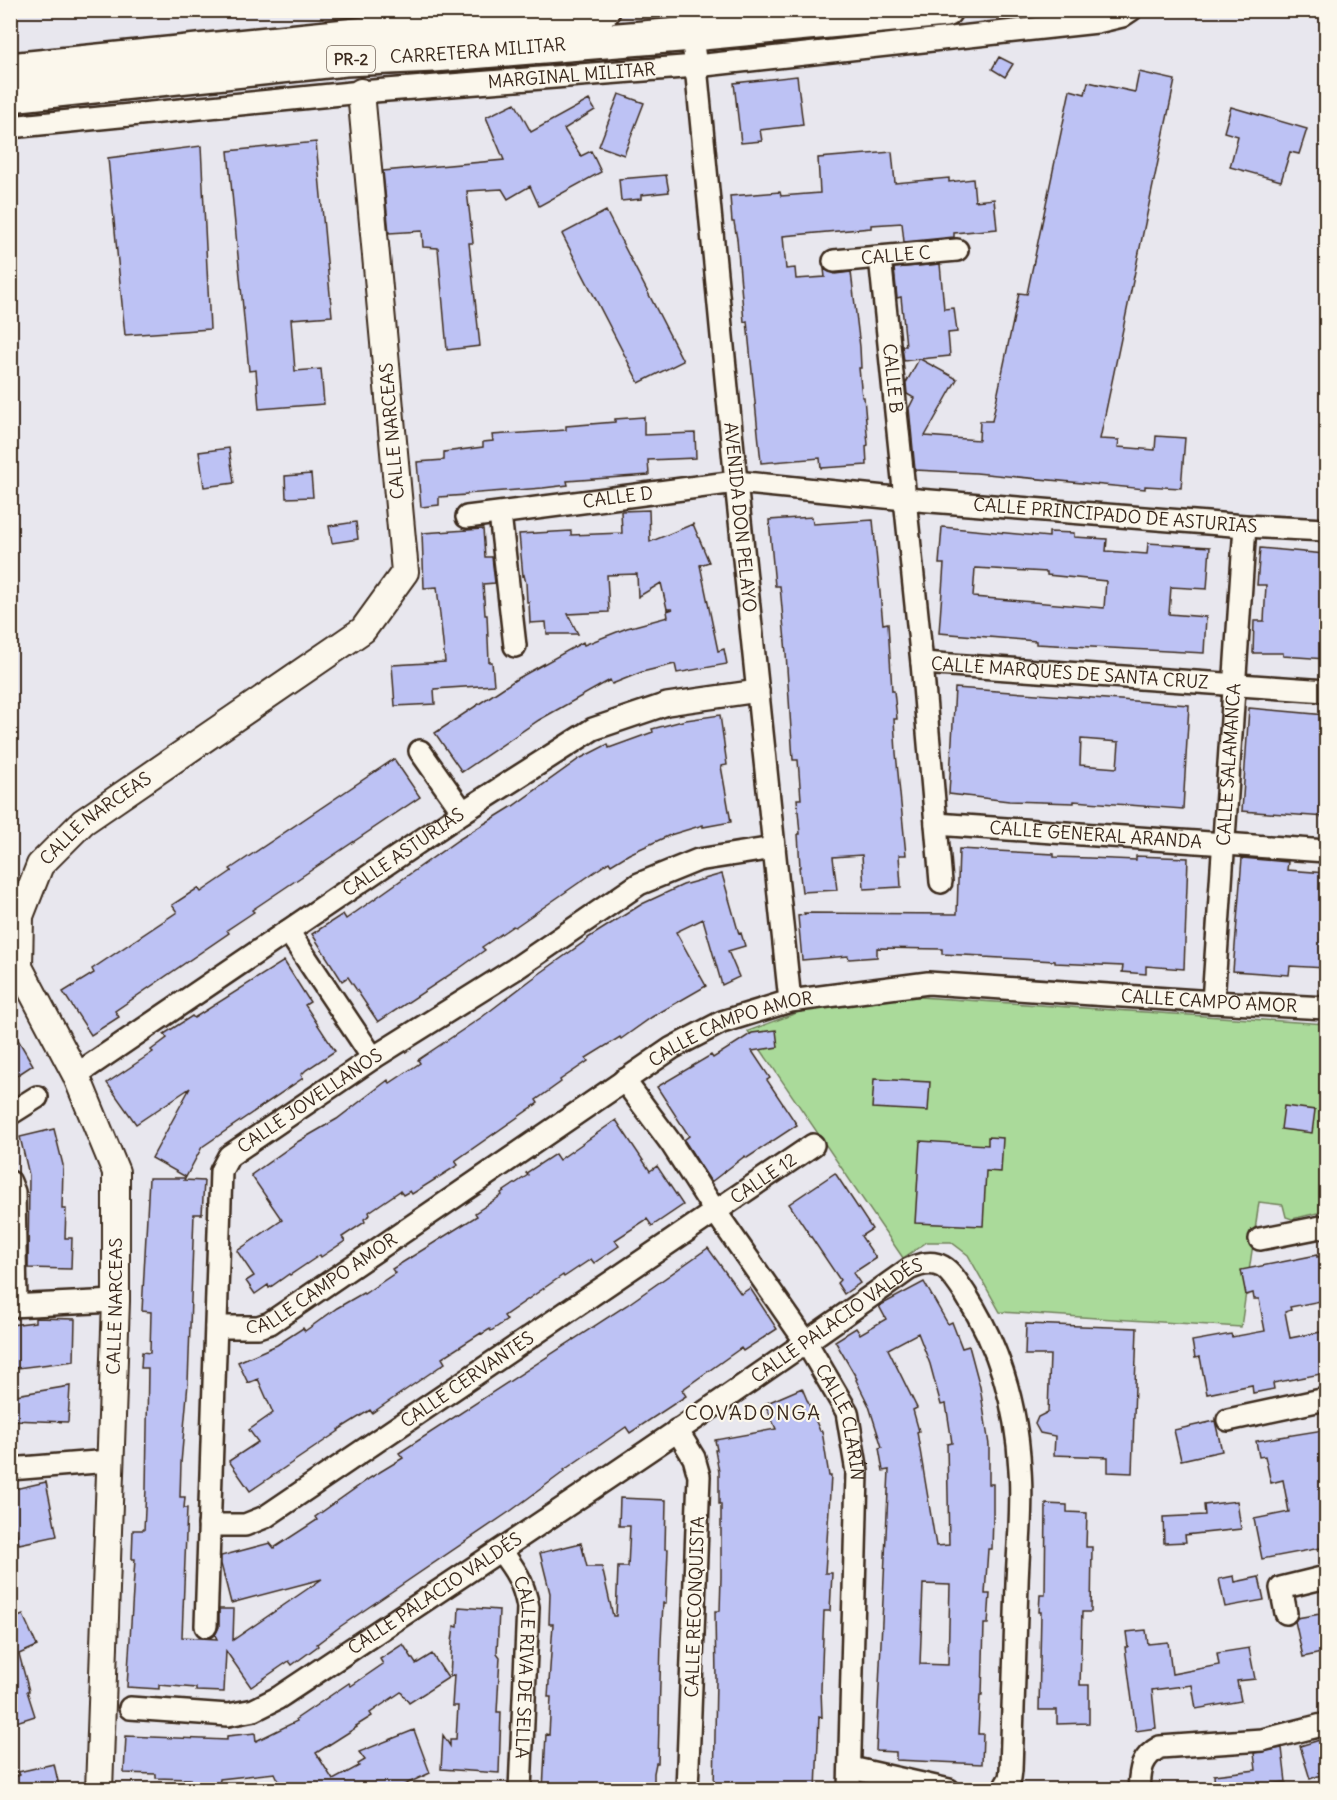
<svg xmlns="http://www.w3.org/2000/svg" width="1337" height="1800" font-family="Delius,sans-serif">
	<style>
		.green { fill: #aada9a; stroke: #72825c; stroke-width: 1.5 }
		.building { fill: #bdc2f4; stroke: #3b2a1e; stroke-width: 1.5; fill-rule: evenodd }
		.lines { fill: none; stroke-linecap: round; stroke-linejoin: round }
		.minor-casing { stroke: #3b2a1e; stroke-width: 26 }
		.tertiary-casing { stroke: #3b2a1e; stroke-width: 30 }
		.primary-casing { stroke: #3b2a1e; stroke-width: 38 }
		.minor { stroke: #fbf7ec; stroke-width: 21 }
		.tertiary { stroke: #fbf7ec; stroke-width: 26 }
		.primary { stroke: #fbf7ec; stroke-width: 33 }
		.labels { text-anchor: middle; stroke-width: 4.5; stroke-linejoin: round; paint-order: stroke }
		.shield { fill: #fbf7ec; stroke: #75685c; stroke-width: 1.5 }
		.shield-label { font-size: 16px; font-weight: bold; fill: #3b2a1e }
		.street-label { font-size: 18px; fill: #3b2a1e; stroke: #fbf7ec }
		.neighbourhood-label { font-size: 20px; letter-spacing: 1.5px; fill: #3b2a1e; stroke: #fbf7ec }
	</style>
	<rect width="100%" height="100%" fill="#e8e7ee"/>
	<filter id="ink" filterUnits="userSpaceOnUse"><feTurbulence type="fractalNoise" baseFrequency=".0167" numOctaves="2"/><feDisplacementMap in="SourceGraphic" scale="12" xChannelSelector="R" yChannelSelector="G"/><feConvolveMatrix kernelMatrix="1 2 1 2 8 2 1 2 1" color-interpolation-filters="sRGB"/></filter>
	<g filter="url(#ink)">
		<!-- green -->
		<path class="green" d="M904,996L1326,1024V1211L1292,1219L1286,1217L1283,1205L1259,1202L1241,1327L1000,1312L968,1255L951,1242H927L903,1258L748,1031L799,1012L857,1000Z"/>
		<!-- building -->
		<path class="building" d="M999,57L1013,64L1005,77L992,69Z
			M1139,72L1175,80L1100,439L1119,440L1118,447L1155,450L1156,436L1185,438L1181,488L1145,486V489L976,473L915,470L909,408L914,398L907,394L906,383L919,359L904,361L902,346H906L901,297L897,298L894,268L940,264L944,309L954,308L957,332L948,333L950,356L920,359L957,379L925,436L979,440L980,421H992L1019,293L1027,294L1070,90L1085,94L1088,82L1135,92Z
			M797,76L803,125L760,130L762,141L741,143L734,83Z
			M619,94L644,103L624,155L599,146Z
			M589,100L595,110L564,129L581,156L591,151L601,172L539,206L530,186L508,199L502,189L467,191L473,243H469L480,346L447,350L438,248L423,247L422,231L389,233L383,171L504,160L486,117L515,103L531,132Z
			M1231,107L1307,129L1299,154L1290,152L1281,181L1230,167L1238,136L1224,132Z
			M316,142L332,316L291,319L295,371L321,369L324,404L259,409L256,370L249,371L228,151Z
			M201,146L210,329L125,335L108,158Z
			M892,152L895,183L949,178V182L973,179L975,201L994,199L997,229L954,233V237L904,242L902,223L871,225V228L783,236L786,269L795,268L796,279L825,277L824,269L835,274L851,272L860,347L861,368H859L862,397H864L868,445L866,446L867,465L821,468L820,458L761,463L747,321L744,322L737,239L734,222H732L730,196L780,192L781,196L820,193L818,158Z
			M666,175L669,192L641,195V199L621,201L619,179Z
			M606,211L683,361L639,383L562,234Z
			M644,417V435L695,433L696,458L648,460L649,475L567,481L568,485L543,488L465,494L466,495L439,497V505L421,507L417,462L444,460V452L483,447V442L493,441L492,435L566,430V426L615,422V419Z
			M229,448L234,483L204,487L199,452Z
			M311,474L313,497L286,498L285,476Z
			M649,510L650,542L693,524L709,562L700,565L718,651L724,649L727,664L677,673L675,664L642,672L612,684L610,680L539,720L462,772L435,733L515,680L583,642L584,645L627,628L668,617L667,611L673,609H667L661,583L638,597L637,574L607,575L609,612L568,614L578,634H547L546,622L530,623L529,602H527L526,583L524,575L523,576L519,534L571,531V535L622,533L621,511Z
			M812,517L813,524L873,520L883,624L888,623L892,691H894L897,719H894L896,753L906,855H899L901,887L864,889L862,855L833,857L837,890L802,892L799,867H800L798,834H800L797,799H801L798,760H793L786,653L780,586H775L769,520Z
			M356,522L358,539L332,543L329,526Z
			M942,527L1049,537V532L1074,533V537L1107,539L1106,551L1147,554L1148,543L1210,547L1207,589L1171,587L1169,614L1206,617L1204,653L1036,644V641L939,633L944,564H939ZM975,568L1047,572V575L1106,581L1104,608L973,597Z
			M483,529L485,557H492L495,583L483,584L485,615H487L489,662H492L494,685L434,689L435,704L395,706L392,665L445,662L437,587L424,588L422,533Z
			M1260,548L1325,554L1320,624L1326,625V659L1283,656V653H1253L1254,621H1264L1266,585H1257Z
			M955,688L1189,705L1183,809L1074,801V803L1009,801L949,794ZM1081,739L1119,742L1117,768L1080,765Z
			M1249,708L1326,715V817L1242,811Z
			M720,715L727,765L721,766L731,822L703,827V825L670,835L629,854L611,865L609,862L515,927L513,926L482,947L485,950L457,970L378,1022L348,977L342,981L312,934L343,914L346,919L458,840L513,806L579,759L608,744L609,748L653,732L652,729L686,720Z
			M394,759L420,797L252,910L254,912L227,930L229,933L115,1011L119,1017L91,1035L63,992L94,973L92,969L177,912L172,905L198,888L201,892L232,871L230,869Z
			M959,849L1054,854V857L1089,858L1136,860V856L1188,858L1184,969L1146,966V974L1122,972L1123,966L1055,963V961L983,957V956L942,954V949L877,948V957L849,959L848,956L802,960L798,916L805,915L804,913L957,914Z
			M1242,858L1288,862L1287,870L1326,873L1322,940H1326V968L1290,966L1289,975L1233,971Z
			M722,874L739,934L741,933L745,946L728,951L739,977L722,985L703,919L676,932L706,986L652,1017L621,1039L620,1037L586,1058L588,1061L560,1080L561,1082L536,1100L538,1103L455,1161L458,1165L412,1194L410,1191L403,1195L400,1191L369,1212L370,1215L364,1219L365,1222L342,1237L345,1241L321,1257L320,1255L290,1275L289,1274L269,1288L268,1285L255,1294L246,1281L254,1276L237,1251L282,1220L251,1175L299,1141L337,1119L388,1080L390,1083L420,1063L418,1060L482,1017L532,979L588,939V938L642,904L683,885Z
			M284,961L310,1002L305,1005L335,1051L306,1070L301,1075L303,1078L202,1147L186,1177L152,1158L190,1088L136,1124L107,1083L153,1052L151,1050L167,1038L164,1034L192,1016L194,1018Z
			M10,1026L33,1065L10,1080Z
			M776,1030L778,1047L752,1051L770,1078L767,1080L797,1125L747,1158L745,1156L711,1182L684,1140L689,1136L657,1087L711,1055L713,1058L752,1033Z
			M874,1079L930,1082L928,1111L872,1108Z
			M1284,1106L1315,1110L1312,1133L1281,1129Z
			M616,1120L650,1171L657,1166L683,1205L652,1226L647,1219L615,1240L619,1246L594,1263L591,1259L564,1277L563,1275L504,1316L507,1320L491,1331L490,1329L482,1334L481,1333L442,1358L445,1363L423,1378L372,1413L370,1410L338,1430L339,1431L250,1491L229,1461L258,1442L249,1430L273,1413L258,1379L248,1383L238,1362L277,1345L303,1328L305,1331L337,1308L363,1293L364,1294L395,1273L392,1269L477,1216L475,1213L502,1195L501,1193L528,1175L526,1173L555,1154L559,1160Z
			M54,1129L63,1165L62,1209H66L65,1238H72L71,1269L28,1268L29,1175L20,1137Z
			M988,1137L1003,1138L1001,1172L986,1171L983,1226L915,1223L920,1141L988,1145Z
			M835,1173L872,1229L861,1236L876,1258L853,1273L860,1283L844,1294L837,1283L840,1280L789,1204Z
			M149,1178H185L184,1180L204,1181L202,1214H194L188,1383L181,1463L180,1497H185L184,1508H187L182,1637L217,1639L215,1635L219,1627V1609H234L233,1640L322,1579L231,1603L221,1564V1556L270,1543L274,1548L317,1520L315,1517L370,1478L403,1458L399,1453L627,1305L708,1248L741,1294L750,1288L777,1329L743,1351L741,1348L682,1390L686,1396L630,1433L626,1427L564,1470L565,1471L512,1510L341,1626L317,1644L318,1646L292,1665L289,1661L251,1687L226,1651L224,1692L196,1691V1688L159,1685V1689L127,1687L135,1559H132L133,1530H144L146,1489L148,1368H141L142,1352L150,1353L151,1312L142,1311Z
			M1317,1255V1257L1326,1255V1300L1290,1307L1291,1310L1285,1312L1290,1338L1326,1331V1373L1273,1383L1274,1389L1253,1393L1252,1385L1207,1394L1200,1357L1195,1358L1192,1341L1231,1334L1232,1337L1265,1331L1259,1299H1254L1253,1293L1246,1295L1241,1270Z
			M924,1282L948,1324L952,1322L962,1348L969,1346L980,1387L989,1445V1484H993V1516L992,1549H988L985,1594H990L988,1624H984L982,1695H980L978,1734H983L982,1764L896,1760V1752L876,1751L889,1470L883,1471L879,1448L882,1447L869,1406L856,1380L857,1379L835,1341L856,1328L860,1334L886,1319L879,1306ZM918,1333L930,1364L941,1405L946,1404L952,1443L947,1444L949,1545L936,1546L917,1432L919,1431L913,1410L917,1408L888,1349ZM923,1584L950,1585L948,1665L920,1664Z
			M35,1318L75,1319L74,1361L10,1369V1325L35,1322Z
			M1026,1324L1137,1328L1132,1473L1108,1472V1457L1054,1455L1055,1436L1040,1433L1035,1424L1038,1417L1048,1412L1050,1355H1025Z
			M70,1386L68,1422L10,1420V1396Z
			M802,1388L820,1431H822L829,1476H831L825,1573H832L830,1611H824L821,1689L822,1717L819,1716L816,1790H714L716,1680L715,1611H720L721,1577V1504H719V1472L715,1450H717L715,1440L776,1429L765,1404Z
			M1215,1421L1222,1451L1181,1460L1174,1430Z
			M1323,1430L1326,1447V1547L1262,1559L1254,1519L1289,1512L1283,1480L1271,1483L1265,1456L1259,1457L1256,1441Z
			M46,1482L57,1536L19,1544L10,1503V1490Z
			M620,1498L666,1500L665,1549H668L666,1603H663L661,1641L658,1763H656L654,1773V1790H543L546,1734L549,1735L551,1697H548L553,1624H549L550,1593L540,1553L581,1543L587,1567H602L613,1616H616L618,1567H628L630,1526H619Z
			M1237,1501L1241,1529L1185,1535L1186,1542L1164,1543L1163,1517L1205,1515L1204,1505Z
			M1046,1504L1067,1505V1512L1087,1513L1086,1547H1092L1091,1612H1082L1080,1685H1089V1723L1057,1724V1710H1039L1041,1612H1039L1040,1595H1045Z
			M1234,1576L1235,1582L1259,1577L1264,1600L1225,1607L1219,1579Z
			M459,1607L499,1610L497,1653L500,1657L497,1712H501L499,1773L441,1769L443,1735L450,1746V1739H456L458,1706H452L454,1675L450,1677L452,1642L454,1626L458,1627Z
			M1326,1613V1652L1303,1657L1295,1621L1297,1618Z
			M23,1615L37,1646L19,1654L29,1691H27L35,1716L10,1724V1620Z
			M1146,1630L1148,1644L1168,1642L1172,1674L1219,1665L1217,1653L1249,1648L1255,1679L1237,1681L1241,1701L1196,1709L1192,1685L1152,1690L1156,1728L1136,1731L1125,1647H1128L1126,1632Z
			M403,1644L416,1664L432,1654L448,1678L409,1703L401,1692L370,1713L372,1716L356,1726L357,1727L316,1753L333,1780L359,1766L358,1764L365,1760L359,1752L414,1730L430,1773L393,1790H283L275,1773L220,1779L219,1788L189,1787L190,1779L156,1778V1774L124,1773L126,1736L227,1740V1736L255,1733L256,1741L297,1721L296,1719L349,1683L351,1686L383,1664L380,1659Z
			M1323,1739L1326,1751V1773L1310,1779L1300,1746Z
			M1282,1748L1286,1782L1242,1787L1243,1790H1215L1214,1775L1256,1770L1254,1753Z
			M54,1764L60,1790H10V1779L20,1775L18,1772Z"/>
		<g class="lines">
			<!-- minor casing -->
			<g class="minor-casing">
				<g id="minor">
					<path id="s1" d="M688,10L696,66L736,482L790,1001"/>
					<path id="s2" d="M10,127L361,92L696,66L1097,22L1122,16L1131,10"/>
					<path id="s3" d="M880,257L922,663L941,882"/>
					<path id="s4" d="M834,261L957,250"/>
					<path d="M500,514L515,646"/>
					<path id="s5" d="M467,517L736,482L905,499L1245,526L1326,530"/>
					<path id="s6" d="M922,663L1326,691"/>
					<path d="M420,751L463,812"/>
					<path id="s7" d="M936,824L1326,851"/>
					<path d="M288,931L373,1058"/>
					<path id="s8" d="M1213,1002L1245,526"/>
					<path id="s9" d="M76,1075L463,812L593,729L667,704L758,691"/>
					<path id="s10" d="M624,1080L671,1143L715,1211L806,1342L847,1412L857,1472L849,1790"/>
					<path d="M10,1114L37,1097"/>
					<path d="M10,1182L14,1192L16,1304"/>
					<path d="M1260,1239L1326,1226"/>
					<path d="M10,1306L116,1301"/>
					<path id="s11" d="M216,1327H258L270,1323L672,1048L722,1022L790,1001L928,983L1213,1002L1326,1008"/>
					<path d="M1228,1420L1326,1399"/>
					<path d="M677,1430L694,1458L699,1476L687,1790"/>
					<path d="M10,1469L109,1461"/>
					<path id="s12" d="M209,1525H245L265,1517L813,1145"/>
					<path id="s13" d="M501,1551C516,1571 523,1581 528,1607L520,1790"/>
					<path d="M1286,1613L1281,1588L1326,1577"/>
					<path id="s14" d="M206,1626L221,1171L229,1156L373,1058L515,969L639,884L698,860L774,848"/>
					<path id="s15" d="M130,1708L228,1715L254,1710L278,1698C490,1557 703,1417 909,1269C941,1254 950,1271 966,1295C1000,1348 1017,1408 1020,1470C1023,1508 1018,1547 1017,1584C1015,1646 1013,1708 1011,1770L1010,1778L1003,1790"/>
					<path d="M851,1768L949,1790"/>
					<path d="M1139,1790C1140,1770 1141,1757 1160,1747L1262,1740L1326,1724"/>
				</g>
			</g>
			<!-- tertiary casing -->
			<g class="tertiary-casing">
				<g id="tertiary">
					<path id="s16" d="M99,1790L116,1301V1172L76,1075L19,967L20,916L40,865L83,822L363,630L405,572L361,92"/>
				</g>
			</g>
			<!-- primary casing -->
			<g class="primary-casing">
				<g id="primary">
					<path d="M10,70L603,10"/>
					<path id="s17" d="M10,95L345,59L434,55L692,34L945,10"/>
				</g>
			</g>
			<!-- minor -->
			<use href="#minor" class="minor"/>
			<!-- tertiary -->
			<use href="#tertiary" class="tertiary"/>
			<!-- primary -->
			<use href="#primary" class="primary"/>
		</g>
	</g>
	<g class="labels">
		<!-- shield labels -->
		<rect class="shield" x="327" y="46" width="48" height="26" rx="4.5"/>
		<g class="shield-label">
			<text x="351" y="65">PR-2</text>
		</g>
		<!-- street labels -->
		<g class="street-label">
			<text dy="6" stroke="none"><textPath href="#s17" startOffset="470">CARRETERA MILITAR</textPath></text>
			<text dy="6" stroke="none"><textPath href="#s2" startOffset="564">MARGINAL MILITAR</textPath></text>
			<text dy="6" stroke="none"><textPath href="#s4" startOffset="62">CALLE C</textPath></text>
			<text dy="6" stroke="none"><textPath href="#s3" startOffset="122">CALLE B</textPath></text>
			<text transform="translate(392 431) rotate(-95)" y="6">CALLE NARCEAS</text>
			<text dy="6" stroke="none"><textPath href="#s5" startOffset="152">CALLE D</textPath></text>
			<text dy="6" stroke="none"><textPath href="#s5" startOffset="652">CALLE PRINCIPADO DE ASTURIAS</textPath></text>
			<text dy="6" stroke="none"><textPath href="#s1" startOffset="510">AVENIDA DON PELAYO</textPath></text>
			<text dy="6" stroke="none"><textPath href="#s6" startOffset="148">CALLE MARQUÉS DE SANTA CRUZ</textPath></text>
			<text dy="6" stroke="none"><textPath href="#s8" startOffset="238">CALLE SALAMANCA</textPath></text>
			<text dy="6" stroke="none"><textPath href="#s16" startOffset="1024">CALLE NARCEAS</textPath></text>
			<text dy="6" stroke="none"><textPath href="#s7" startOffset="160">CALLE GENERAL ARANDA</textPath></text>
			<text dy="6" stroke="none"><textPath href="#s9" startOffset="396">CALLE ASTURIAS</textPath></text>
			<text dy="6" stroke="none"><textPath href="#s11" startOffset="1090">CALLE CAMPO AMOR</textPath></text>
			<text dy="6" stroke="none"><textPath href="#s11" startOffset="604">CALLE CAMPO AMOR</textPath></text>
			<text dy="6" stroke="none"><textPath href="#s14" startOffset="570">CALLE JOVELLANOS</textPath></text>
			<text dy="6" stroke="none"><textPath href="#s12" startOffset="660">CALLE 12</textPath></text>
			<text dy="6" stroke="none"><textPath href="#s11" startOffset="118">CALLE CAMPO AMOR</textPath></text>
			<text dy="6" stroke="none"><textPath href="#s16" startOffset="484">CALLE NARCEAS</textPath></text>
			<text dy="6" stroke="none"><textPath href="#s15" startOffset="826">CALLE PALACIO VALDÉS</textPath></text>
			<text dy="6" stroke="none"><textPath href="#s12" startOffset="302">CALLE CERVANTES</textPath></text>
			<text dy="6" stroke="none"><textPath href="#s10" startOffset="408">CALLE CLARÍN</textPath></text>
			<text dy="6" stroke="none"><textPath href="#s15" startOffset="340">CALLE PALACIO VALDÉS</textPath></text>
			<text transform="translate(695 1607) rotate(-88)" y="6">CALLE RECONQUISTA</text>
			<text dy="6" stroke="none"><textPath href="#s13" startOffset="123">CALLE RIVA DE SELLA</textPath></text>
		</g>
		<!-- neighbourhood labels -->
		<g class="neighbourhood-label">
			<text x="753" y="1420">COVADONGA</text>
		</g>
	</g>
	<!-- margin -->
	<rect width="1337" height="1800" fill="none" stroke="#fbf7ec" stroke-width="36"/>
	<rect x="18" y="18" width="1301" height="1764" fill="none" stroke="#3b2a1e" stroke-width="2" filter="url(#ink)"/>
</svg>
